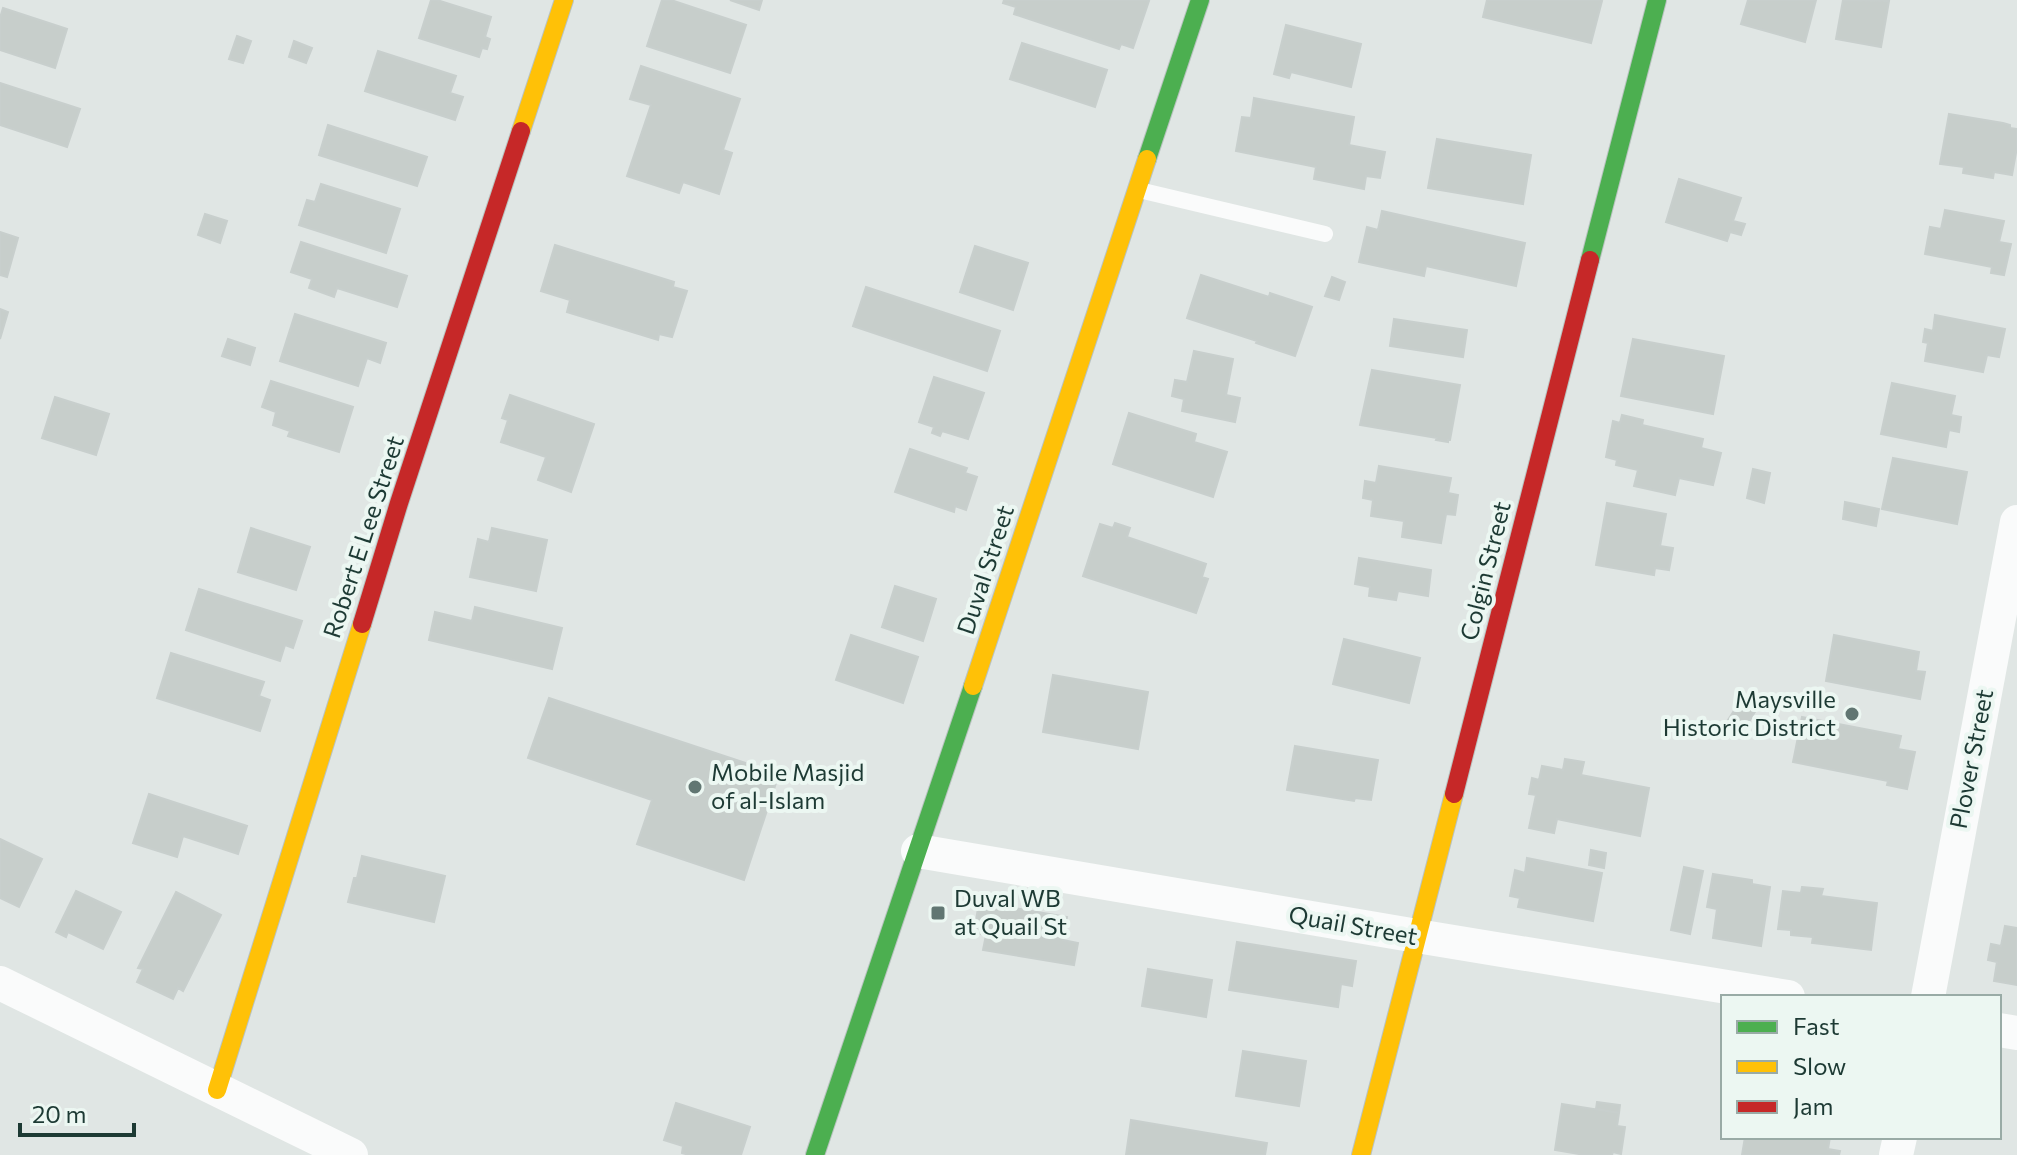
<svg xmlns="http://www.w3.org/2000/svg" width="2017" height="1155" font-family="Commissioner,sans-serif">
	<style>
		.building { fill: #c7cecb; stroke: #c8cfcd; stroke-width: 2 }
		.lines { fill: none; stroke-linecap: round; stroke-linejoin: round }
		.fast-casing { stroke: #b9c3c0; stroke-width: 20 }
		.slow-casing { stroke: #b9c3c0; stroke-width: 20 }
		.jam-casing { stroke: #b9c3c0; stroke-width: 20 }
		.lane { stroke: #fafbfb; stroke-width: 16 }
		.street { stroke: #fafbfb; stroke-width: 34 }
		.fast { stroke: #4caf50; stroke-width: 18 }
		.slow { stroke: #ffc107; stroke-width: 18 }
		.jam { stroke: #c62828; stroke-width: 18 }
		.poi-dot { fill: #617672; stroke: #ecf7f2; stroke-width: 3 }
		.labels { text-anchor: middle; stroke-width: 8; stroke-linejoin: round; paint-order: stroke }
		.street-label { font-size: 24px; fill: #1d3a34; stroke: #ecf7f2 }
		.poi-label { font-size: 24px; fill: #1d3a34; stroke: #ecf7f2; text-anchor: start }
	</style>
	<rect width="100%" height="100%" fill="#e0e6e4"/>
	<!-- building -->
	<path class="building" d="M431,0H437L491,17L485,37L490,39L487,49L482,48L479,57L419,38Z
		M662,0H671L746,25L730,73L647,46Z
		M730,0H762L759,10Z
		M1004,0H1146L1149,1L1133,48L1121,44L1119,49L1014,14L1016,7L1003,3Z
		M1487,0H1599L1602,1L1591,43L1483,17Z
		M1748,0H1816L1805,42L1741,24Z
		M1843,0L1889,1L1881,47L1836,39Z
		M3,8L67,29L55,68L0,50V18Z
		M1286,25L1361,44L1351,87L1291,72L1289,78L1274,74Z
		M237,36L251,41L243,63L229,59Z
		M294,41L312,48L306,63L289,57Z
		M1022,43L1107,70L1095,107L1010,79Z
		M378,51L456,76L450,93L463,97L455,120L365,91Z
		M641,66L740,99L723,150L732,153L719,194L683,182L679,193L627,176L651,105L630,99Z
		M0,83L80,109L67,147L0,125Z
		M1254,98L1354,117L1349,145L1385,152L1380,178L1366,176L1364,189L1314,179L1316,167L1236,151L1242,117L1251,118Z
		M1949,114L2003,123L2010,125V128L2017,129V147L2012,175L1994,172L1993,178L1963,173L1964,167L1940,164Z
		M328,125L427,157L417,186L319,155Z
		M1437,139L1531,155L1523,204L1428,188Z
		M1679,179L1741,198L1733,221L1745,224L1741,235L1730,232L1727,241L1666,222Z
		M321,184L400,209L386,253L299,225L307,200L315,202Z
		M1945,210L2004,221L1999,242L2011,244L2004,275L1991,273L1992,267L1925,254L1930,227L1941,229Z
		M1382,211L1525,243L1516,286L1426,266L1424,276L1359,262L1367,227L1378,230Z
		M205,214L227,221L220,243L198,235Z
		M0,232L18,238L7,277L0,275Z
		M301,242L407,276L397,307L337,288L334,297L309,288L312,279L291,272Z
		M555,245L674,282L673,287L687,291L672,337L659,334L658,340L567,312L570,300L541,291Z
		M975,246L1028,263L1013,310L960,292Z
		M1201,275L1269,297L1270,293L1312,307L1295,356L1256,343L1257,341L1187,318Z
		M1332,277L1345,282L1339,300L1325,296Z
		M866,287L1000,331L987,371L853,326Z
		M0,309L8,312L0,339Z
		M295,314L386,343L380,363L367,358L358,386L280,361Z
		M1935,315L2005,329L1999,357L1987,355L1983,372L1925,361L1928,343L1923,342L1925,329L1933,331Z
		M1394,319L1467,330L1463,357L1390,346Z
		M228,339L255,348L250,365L222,356Z
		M1633,339L1724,356L1713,414L1621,396Z
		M1194,351L1233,359L1226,395L1240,398L1235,422L1182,411L1184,399L1172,396L1175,380L1187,382Z
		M1372,370L1460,385L1450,440H1448V442L1436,440L1437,438L1360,425Z
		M934,377L984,393L968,439L942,431L940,436L932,433L934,427L919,422Z
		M271,381L353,407L339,452L288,436L290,431L273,425L276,412L262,407Z
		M1892,383L1955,396L1951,415L1961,417L1959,432L1949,430L1946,447L1881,434Z
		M510,395L594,424L571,492L538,480L546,457L501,442L508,420L502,418Z
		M55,397L109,414L96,455L42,438Z
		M1129,413L1196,434L1194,442L1227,452L1213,497L1113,464Z
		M1622,415L1643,420L1642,425L1703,439L1701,448L1721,453L1713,485L1679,478L1675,495L1634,486L1638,470L1616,465L1617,460L1606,457L1613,421L1620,423Z
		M910,449L967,468L965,473L977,477L966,510L955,506L954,512L895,492Z
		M1893,458L1967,472L1957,524L1882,509Z
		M1379,466L1451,478L1448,493L1458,495L1455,515L1446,514L1441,543L1402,537L1404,521L1371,516L1373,500L1363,498L1365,481L1376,483Z
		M1753,469L1770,473L1764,503L1747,498Z
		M1845,502L1879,509L1876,526L1843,519Z
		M1607,503L1666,514L1660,546L1673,548L1669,570L1655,568L1654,575L1596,565Z
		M1115,523L1130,528L1127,537L1206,564L1202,577L1208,579L1196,613L1083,576L1100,524L1113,528Z
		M251,528L310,547L296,590L238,572Z
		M492,528L547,540L536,591L470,577L478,539L489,542Z
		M1359,558L1431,570L1428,596L1398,591L1396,600L1369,596L1370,587L1355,584Z
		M895,586L936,599L923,641L882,627Z
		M199,589L302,621L293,648L285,645L280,661L186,630Z
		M475,607L562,628L552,669L429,640L435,612L472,621Z
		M851,635L918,657L903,703L836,680Z
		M1834,635L1919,652L1916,671L1925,672L1920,699L1826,681Z
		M1344,639L1420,658L1409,703L1333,684Z
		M171,653L264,682L259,696L270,700L260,731L157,698Z
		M1053,675L1148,692L1138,749L1043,732Z
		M549,698L779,774L744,880L637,844L652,800L528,758Z
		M1741,700L1756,710L1744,730L1728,720Z
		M1802,717L1901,736L1898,749L1915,752L1907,789L1887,785L1888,781L1793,762Z
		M1295,746L1378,760L1371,800L1355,798L1354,801L1287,790Z
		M1565,759L1584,762L1581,775L1649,788L1640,836L1557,819L1554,833L1529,828L1536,795L1529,794L1532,778L1539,780L1542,766L1563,770Z
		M149,794L247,826L238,854L183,836L177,857L133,843Z
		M0,839L42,859L19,907L0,898Z
		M1591,850L1606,853L1604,868L1589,865Z
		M362,856L445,876L434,922L348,902L354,878H357Z
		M1527,858L1602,873L1593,921L1518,907L1520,898L1510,896L1515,870L1525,873Z
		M1684,867L1703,871L1690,934L1671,930Z
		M1713,874L1752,880V884L1770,887L1761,946L1713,938L1717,909L1707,907Z
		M1802,887L1823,889L1821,896L1877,903L1871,950L1812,943L1813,937L1791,935V930L1778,929L1783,891L1801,893Z
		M76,891L121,912L103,949L68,932L66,937L56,932Z
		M176,892L221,915L183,991L178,988L173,999L137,982L143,969L138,968Z
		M979,902L1067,917L1063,940L1078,943L1074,965L983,950L986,935L974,933Z
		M2005,926L2017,928V985L1994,981L1997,962L1988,960L1991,944L2001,946Z
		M1237,942L1356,961L1352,986L1341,984L1338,1007L1229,990Z
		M1148,969L1212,980L1206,1017L1142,1006Z
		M1243,1051L1306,1061L1299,1106L1236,1096Z
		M1597,1102L1620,1105L1619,1113L1596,1109Z
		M676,1103L750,1127L741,1155H689L682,1153L683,1146L664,1140Z
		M1562,1104L1619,1113L1617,1126L1625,1127L1621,1154L1613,1152L1612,1155H1585L1555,1150Z
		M1131,1120L1267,1143L1265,1155H1126Z
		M1745,1137H1830L1828,1149L1840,1151L1839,1155H1742Z"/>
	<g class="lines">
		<!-- fast casing -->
		<g class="fast-casing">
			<path id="fast" d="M1147,159L1200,0
				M1590,260L1657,0
				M815,1155L973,686"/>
		</g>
		<!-- slow casing -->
		<g class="slow-casing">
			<path id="slow" d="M521,131L564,0
				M973,686L1147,159
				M217,1090L362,624
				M1361,1155L1454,794"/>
		</g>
		<!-- jam casing -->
		<g class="jam-casing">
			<path id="jam" d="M362,624L399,503L521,131
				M1454,794L1590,260"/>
		</g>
		<!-- lane -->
		<path class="lane" d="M1139,190L1325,234"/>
		<!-- street -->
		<path class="street" d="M918,851L1417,936L1788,997
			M0,983L351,1155
			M1928,997L2017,522
			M1999,1030L2017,1033
			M1896,1155L1900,1137"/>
		<!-- fast -->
		<use href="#fast" class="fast"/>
		<!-- slow -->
		<use href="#slow" class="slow"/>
		<!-- jam -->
		<use href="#jam" class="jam"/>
	</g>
	<!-- markers -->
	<g class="poi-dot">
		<circle cx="1852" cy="714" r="8"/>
		<circle cx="695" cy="787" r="8"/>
		<rect x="930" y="905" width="16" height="16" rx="4"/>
	</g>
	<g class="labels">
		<!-- street labels -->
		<g class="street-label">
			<text transform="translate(364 537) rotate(-72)" y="8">Robert E Lee Street</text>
			<text transform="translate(986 570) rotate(-72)" y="8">Duval Street</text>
			<text transform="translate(1486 571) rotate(-76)" y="8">Colgin Street</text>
			<text transform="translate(1972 759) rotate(-79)" y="8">Plover Street</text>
			<text transform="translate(1353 926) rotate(10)" y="8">Quail Street</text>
		</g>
		<!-- poi labels -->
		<g class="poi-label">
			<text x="1836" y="708" text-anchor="end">Maysville<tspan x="1836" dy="28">Historic District</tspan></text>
			<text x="711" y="781">Mobile Masjid<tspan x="711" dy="28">of al-Islam</tspan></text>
			<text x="954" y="907">Duval WB<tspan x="954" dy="28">at Quail St</tspan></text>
		</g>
	</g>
	<!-- legend -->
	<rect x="1721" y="995" width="280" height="144" fill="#ecf7f2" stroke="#99aba6" stroke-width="2"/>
	<rect x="1737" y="1021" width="40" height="12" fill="#4caf50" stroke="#99aba6" stroke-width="2"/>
	<text x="1793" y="1035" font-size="24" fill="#1d3a34">Fast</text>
	<rect x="1737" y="1061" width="40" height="12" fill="#ffc107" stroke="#99aba6" stroke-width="2"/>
	<text x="1793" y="1075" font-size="24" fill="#1d3a34">Slow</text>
	<rect x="1737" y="1101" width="40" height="12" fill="#c62828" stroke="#99aba6" stroke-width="2"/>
	<text x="1793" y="1115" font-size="24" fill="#1d3a34">Jam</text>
	<!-- scale -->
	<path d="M20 1123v12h114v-12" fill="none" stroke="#1d3a34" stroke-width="4"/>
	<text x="32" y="1123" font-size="24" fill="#1d3a34" stroke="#ecf7f2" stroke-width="6" paint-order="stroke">20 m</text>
</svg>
